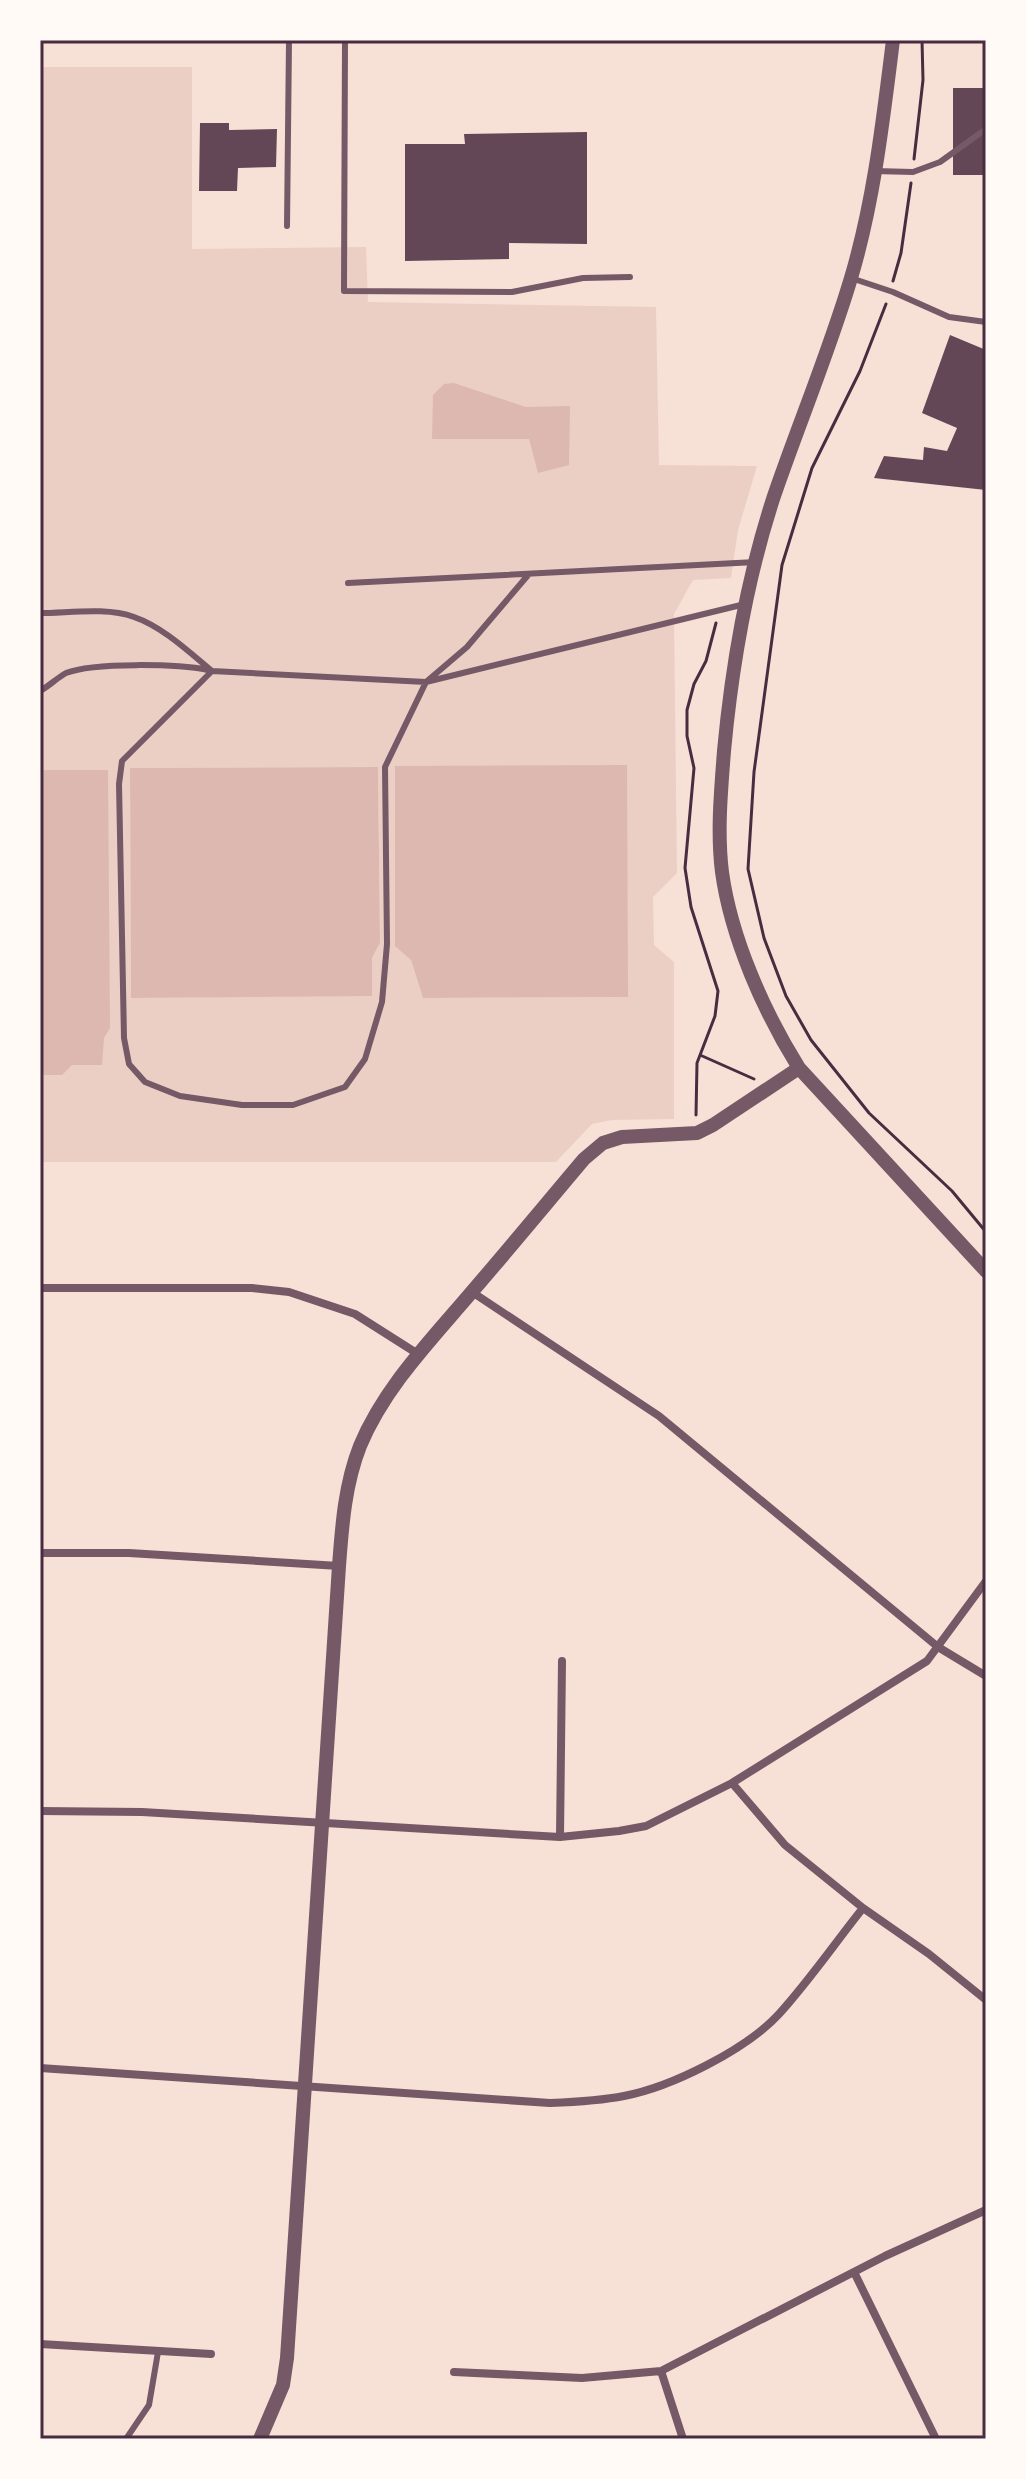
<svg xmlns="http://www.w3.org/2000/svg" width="1026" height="2479" font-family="Ubuntu,sans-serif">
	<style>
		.green { fill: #ebcfc5; fill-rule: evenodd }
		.water { fill: #dcb8b0 }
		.building { fill: #644757 }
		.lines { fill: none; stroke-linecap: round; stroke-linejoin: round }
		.path { stroke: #4a2c40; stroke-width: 3 }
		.service { stroke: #755966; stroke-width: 6 }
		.minor { stroke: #755966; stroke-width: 8 }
		.tertiary { stroke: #755966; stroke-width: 14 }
		.neatline { fill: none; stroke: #4a2c40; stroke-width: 3 }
	</style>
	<rect width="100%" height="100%" fill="#f7e1d7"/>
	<!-- green -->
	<path class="green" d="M40,67H192V249L366,247L368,302L656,307L659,465L757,466L738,530L731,578L693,580L674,614L677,873L653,897L654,945L674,962V1119L612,1120L592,1124L556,1162H40V1075H62L108,770H40ZM378,767L380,943L372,958V995L131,998L130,768ZM411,960L628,997L423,998Z"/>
	<!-- water -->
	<path class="water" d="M454,383L526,407L570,406L569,465L538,473L529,439H432L433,395L444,384Z
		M627,765L628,997L423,998L411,960L395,946V766Z
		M378,767L380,943L372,958V996L131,998L130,768Z
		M40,770H108L110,1028L104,1038L102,1065H72L62,1075H40Z"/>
	<!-- building -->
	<path class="building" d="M953,88H986V175H953Z
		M200,123H229V130L277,129L276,167L238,168L237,191H199Z
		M587,132V244L509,243V259L405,261V144H465L464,134Z
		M950,335L986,350V490L874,478L884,456L923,460L924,447L947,451L957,428L922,413Z"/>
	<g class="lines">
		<!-- path -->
		<path class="path" d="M914,159L923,80L922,40
			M893,281L901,253L911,183
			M886,304L860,371L812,468L782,565L754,772L748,869L764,938L786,996L811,1040L869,1113L952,1191L986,1232
			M700,1055L754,1079
			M696,1115L697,1063L715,1016L718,991L691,907L685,868L694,768L687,736V710L694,684L706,661L716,623"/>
		<!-- service -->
		<path class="service" d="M345,40L344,291L512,292L583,278L630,277
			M874,171L913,172L940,162L986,129
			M287,226L289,40
			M851,278L893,292L949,317L986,322
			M529,574L467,647L426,682L385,767L387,944L382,1002L365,1059L345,1087L293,1105H242L180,1096L145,1082L129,1064L124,1038L119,784L122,761L212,671L426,682L745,604
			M348,583L756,562
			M40,613C69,613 106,607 134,617C163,627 189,652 212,671
			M40,691C49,686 57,678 66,673C93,662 179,664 208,670
			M126,2439L149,2405L158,2352"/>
		<!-- minor -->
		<path class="minor" d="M40,1288H252L289,1292L355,1314L418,1354
			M472,1292L659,1416L938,1647L986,1676
			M40,1553H129L339,1566
			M732,1783L785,1845L863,1908L929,1954L986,2000
			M40,1811L142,1812L560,1837L619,1831L646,1826L732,1783L927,1661L986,1581
			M560,1837L562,1661
			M40,2068L550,2103C575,2102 599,2101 624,2096C671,2087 746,2050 779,2014C809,1981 835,1943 863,1908
			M854,2272L936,2439
			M40,2344L211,2354
			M661,2371L683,2439
			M454,2372L582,2378L661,2371L885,2256L986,2210"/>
		<!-- tertiary -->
		<path class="tertiary" d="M893,40C883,120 874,201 851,278C829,352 799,423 774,496C747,578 732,665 724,751C721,791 717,832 722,872C731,938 764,1012 799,1068L986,1271
			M260,2439L283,2385L287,2358L339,1566C342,1525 345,1484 360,1446C384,1388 430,1341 470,1294C508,1250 546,1204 584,1159L603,1143L622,1137L697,1133L713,1125L799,1068"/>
	</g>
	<!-- border -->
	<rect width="1026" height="2479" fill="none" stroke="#fffaf5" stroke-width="84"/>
	<rect x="42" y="42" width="942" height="2395" class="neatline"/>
</svg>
